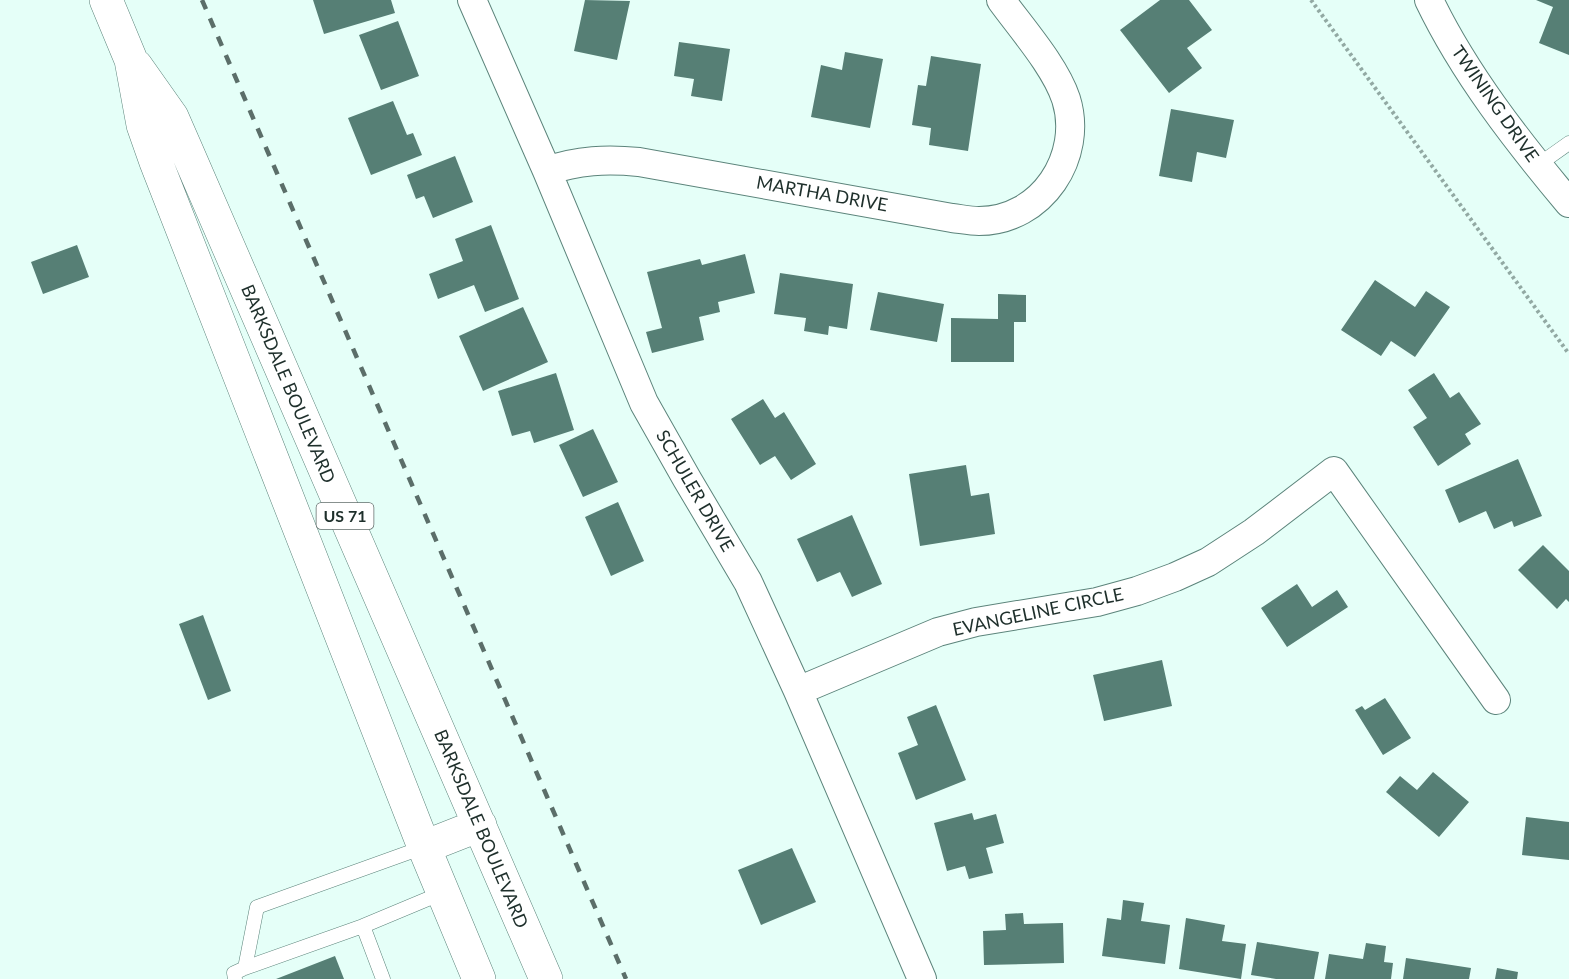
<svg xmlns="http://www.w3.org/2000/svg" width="1569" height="979" font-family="Lato,sans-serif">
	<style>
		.building { fill: #567f75 }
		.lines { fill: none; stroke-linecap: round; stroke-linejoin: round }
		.lane-casing { stroke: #5c847b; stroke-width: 15 }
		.street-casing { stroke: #5c847b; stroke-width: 30 }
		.primary-casing { stroke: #5c847b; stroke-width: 34 }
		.path { stroke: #92a9a3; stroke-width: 4; stroke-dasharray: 3 3; stroke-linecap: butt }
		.lane { stroke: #fff; stroke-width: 14 }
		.street { stroke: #fff; stroke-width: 28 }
		.primary { stroke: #fff; stroke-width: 33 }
		.rail { stroke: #5b6e69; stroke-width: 4.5; stroke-dasharray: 10 10; stroke-linecap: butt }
		.labels { text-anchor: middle; stroke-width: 6; stroke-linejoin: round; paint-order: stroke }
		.shield { fill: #fff; stroke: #626d6b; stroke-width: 1.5 }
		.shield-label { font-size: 16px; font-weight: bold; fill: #1e2f2b }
		.street-label { font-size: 18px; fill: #1e2f2b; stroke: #fff }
	</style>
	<rect width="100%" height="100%" fill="#e5fff8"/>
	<!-- building -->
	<path class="building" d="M313,0H391L395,13L324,34Z
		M585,0L630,1L617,60L574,51Z
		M1160,0H1189L1212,30L1187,48L1202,68L1169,93L1120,30Z
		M1536,0H1569V55L1539,43L1553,7Z
		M398,21L419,76L381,90L359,35Z
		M679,42L730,49L722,101L691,96L694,79L674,76Z
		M845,52L883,59L870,128L811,117L821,65L842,70Z
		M931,56L981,64L968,151L929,145L931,128L912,125L918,85L926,86Z
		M393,101L407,135L413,133L422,155L371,175L348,118Z
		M1171,109L1234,120L1226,158L1197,152L1192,182L1159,176Z
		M455,156L473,202L433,218L424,196L416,199L407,175Z
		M491,225L519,299L485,312L474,285L438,299L429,274L463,261L455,239Z
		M77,245L89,277L43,294L31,262Z
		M745,254L755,293L718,302L720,312L699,317L704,340L652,353L646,332L662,328L647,272L700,259L702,265Z
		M780,273L853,284L847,329L829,326L828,335L804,331L806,318L774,314Z
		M1375,280L1415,307L1426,291L1450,307L1415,357L1391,341L1381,356L1341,330Z
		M878,292L944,304L937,342L870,330Z
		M998,294L1026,295V322H1014V362H951V318L998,319Z
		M523,307L548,362L483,391L459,336Z
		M556,373L574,430L534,443L530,431L512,436L498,391Z
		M1434,373L1450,398L1459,392L1481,424L1465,434L1471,444L1438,466L1413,427L1427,418L1408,390Z
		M763,399L775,418L784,412L816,464L791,480L775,456L760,465L731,419Z
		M593,429L618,482L583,497L559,445Z
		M1518,459L1542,516L1514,527L1512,521L1494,529L1486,511L1459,523L1445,490Z
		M966,465L971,496L989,493L995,534L920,546L909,474Z
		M618,502L644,561L611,576L585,517Z
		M852,515L882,584L852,597L840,572L817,582L797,539Z
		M1543,545L1569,571V602L1566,599L1557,609L1518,570Z
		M1297,584L1312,607L1337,590L1348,607L1287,647L1261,608Z
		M203,615L231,691L208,700L179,624Z
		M1162,660L1172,706L1104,721L1093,675Z
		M1385,698L1411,738L1383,755L1355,710L1362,706L1365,710Z
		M936,705L966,780L916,800L898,753L918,745L907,717Z
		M1433,772L1469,802L1439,837L1386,792L1400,776L1417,790Z
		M972,813L974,820L996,814L1004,843L986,848L993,873L969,879L965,866L947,871L934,823Z
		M1526,817L1569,822V860L1522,855Z
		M792,848L816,902L761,925L738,870Z
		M1123,900L1144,903L1141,921L1170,925L1165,964L1102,956L1107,918L1121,920Z
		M1023,913L1024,924L1063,923L1064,963L984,965L983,931L1006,930L1005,914Z
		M1186,918L1225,925L1222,941L1246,944L1241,979L1179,969Z
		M1257,942L1319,952L1314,979H1276L1251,975Z
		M1366,943L1386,946L1384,962L1393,963L1391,979H1325L1329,954L1363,959Z
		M335,956L344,979H276Z
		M1406,958L1471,968L1469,979H1403Z
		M1497,968L1518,972L1517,979H1495Z"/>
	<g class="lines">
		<!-- lane casing -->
		<g class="lane-casing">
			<path id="lane" d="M1538,165L1569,143
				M363,926L383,979
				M245,968L257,907L424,847
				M235,979L234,973L245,968L363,926L442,893"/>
		</g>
		<!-- street casing -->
		<g class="street-casing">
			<path id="street" d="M472,0L547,171L644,403L687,479L748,582L798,691L922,979
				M1429,0C1464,73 1517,141 1569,203
				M547,171C578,160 607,159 639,162L952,218C961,219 970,221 979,221C1042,221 1084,156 1066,99C1055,66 1022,29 1001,0
				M798,691L938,632L976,622L1097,602L1137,591L1175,577L1208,562L1254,532L1334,471L1496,700"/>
		</g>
		<!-- primary casing -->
		<g class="primary-casing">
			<path id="primary" d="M106,0L131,60L143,125L156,162L424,847L479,979
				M136,66L172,117L186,149L546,979
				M424,847L480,825"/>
		</g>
		<!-- path -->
		<path class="path" d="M1311,0L1569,354"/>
		<!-- lane -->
		<use href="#lane" class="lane"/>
		<!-- street -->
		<use href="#street" class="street"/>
		<!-- primary -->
		<use href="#primary" class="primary"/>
		<!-- rail -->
		<path class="rail" d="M202,0L626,979"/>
	</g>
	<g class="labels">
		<!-- shield labels -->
		<rect class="shield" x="316.5" y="503" width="57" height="26" rx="4.5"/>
		<g class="shield-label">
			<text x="345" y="522">US 71</text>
		</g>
		<!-- street labels -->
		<g class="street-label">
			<text transform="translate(1495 104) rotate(55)" y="6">TWINING DRIVE</text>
			<text transform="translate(822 194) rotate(10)" y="6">MARTHA DRIVE</text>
			<text transform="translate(288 384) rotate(67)" y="6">BARKSDALE BOULEVARD</text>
			<text transform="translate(695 491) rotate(60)" y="6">SCHULER DRIVE</text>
			<text transform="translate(1038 612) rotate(-12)" y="6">EVANGELINE CIRCLE</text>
			<text transform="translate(481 829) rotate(67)" y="6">BARKSDALE BOULEVARD</text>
		</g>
	</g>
</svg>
